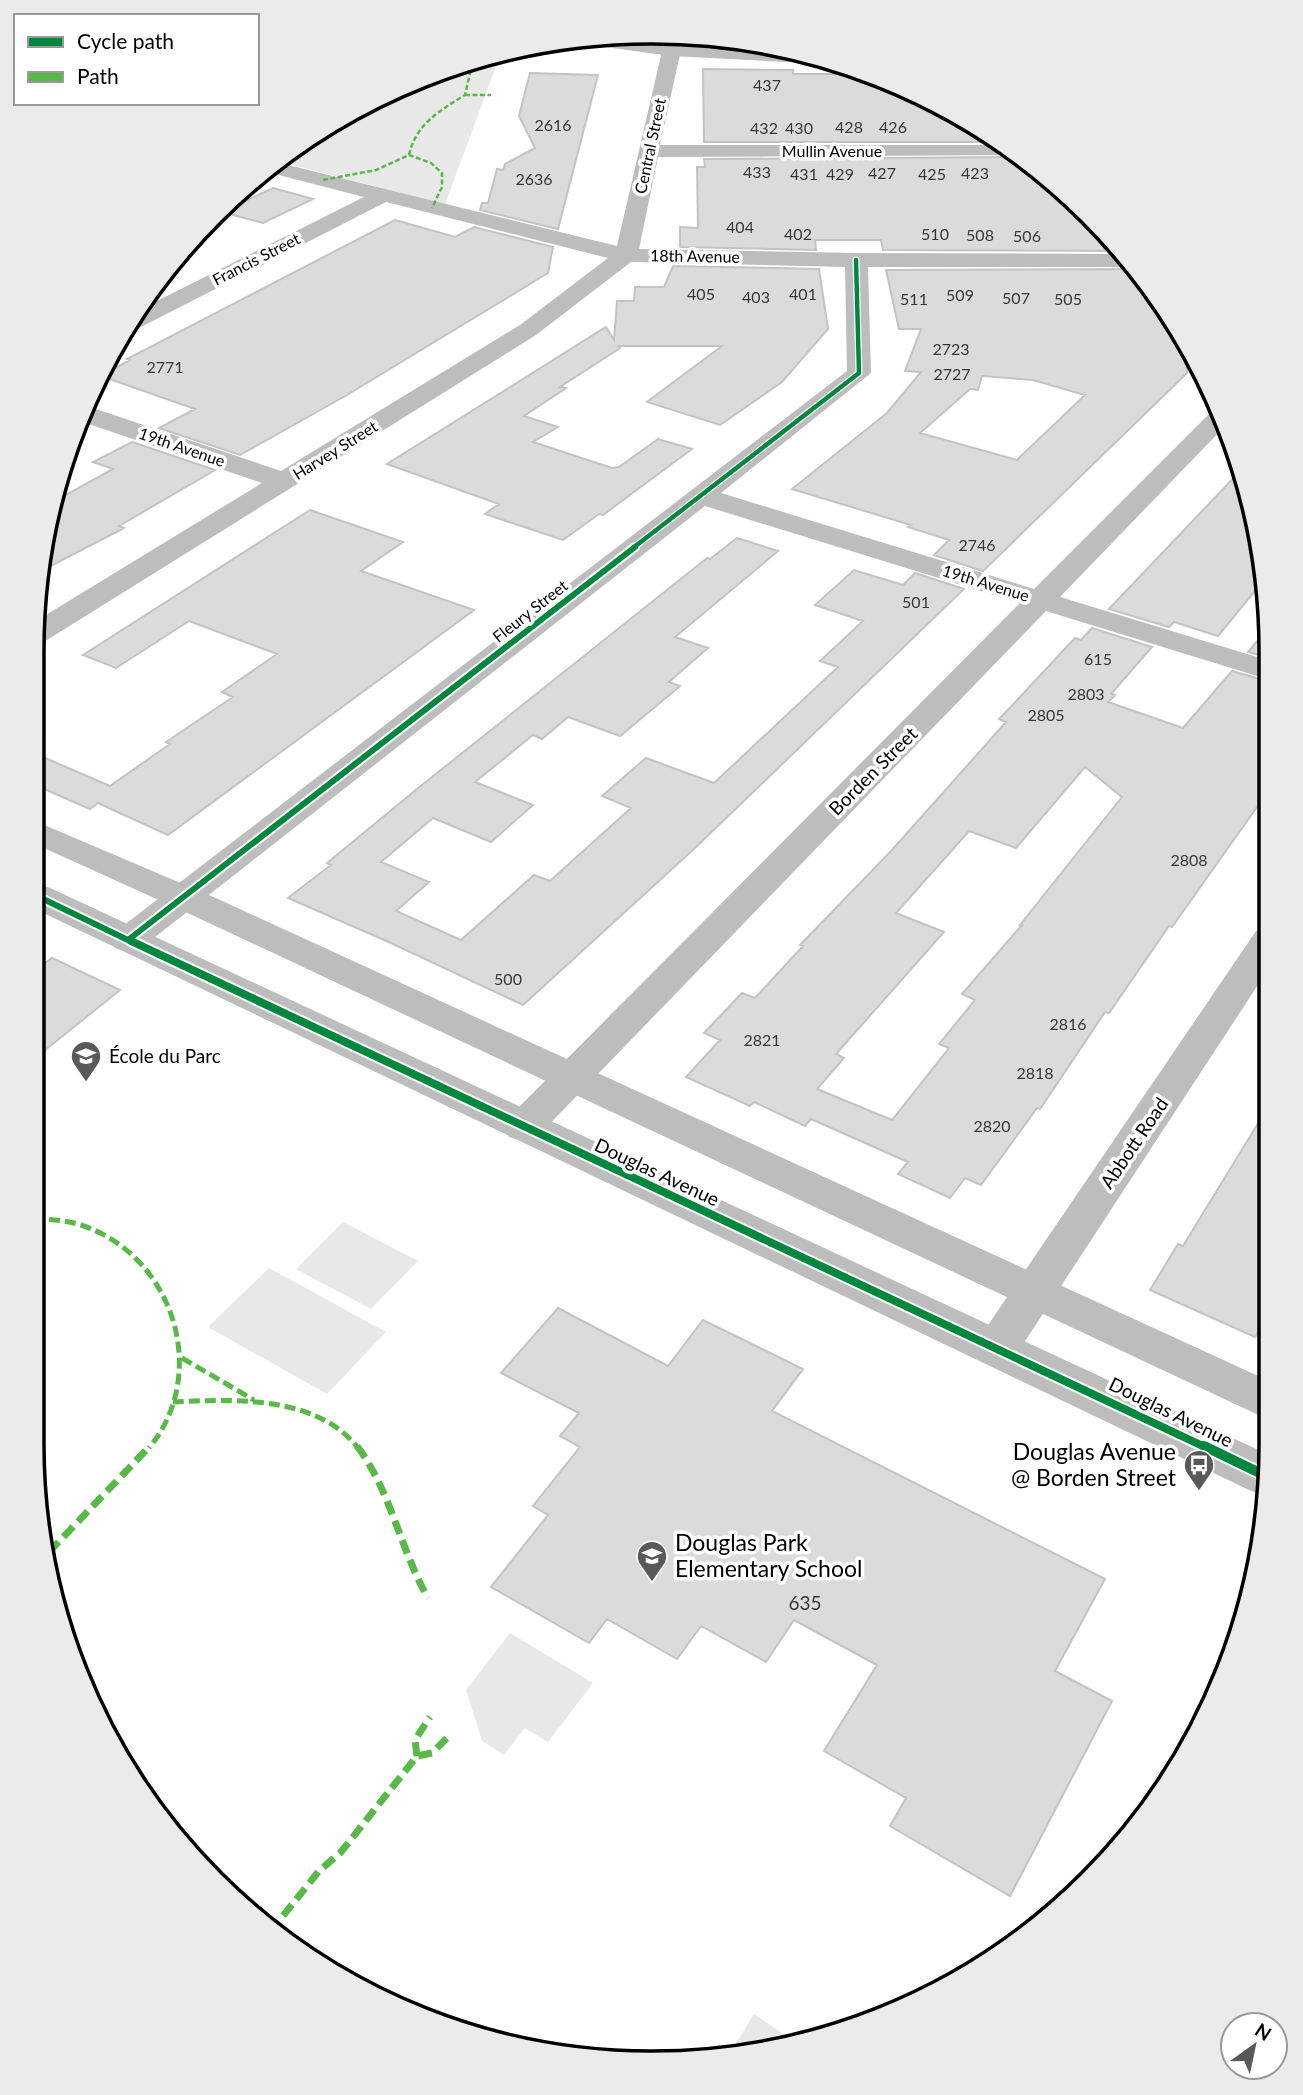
<svg xmlns="http://www.w3.org/2000/svg" width="1303" height="2095" font-family="Lato,sans-serif">
	<style>
		.green { fill: #e8e8e8 }
		.building { fill: #dbdbdb; stroke: #c3c3c3; stroke-width: 2; fill-rule: evenodd }
		.lines { fill: none; stroke-linecap: round; stroke-linejoin: round }
		.minor { fill: #bdbdbd; fill-rule: evenodd }
		.tertiary { fill: #bdbdbd; fill-rule: evenodd }
		.quiet-far2 { stroke: #58b947; stroke-width: 2.5; stroke-dasharray: 5 2.5; stroke-linecap: butt }
		.quiet-far1 { stroke: #58b947; stroke-width: 5; stroke-dasharray: 11 5; stroke-linecap: butt }
		.quiet { stroke: #58b947; stroke-width: 7; stroke-dasharray: 14 7; stroke-linecap: butt }
		.cycleway-far3-casing { stroke: #fff; stroke-width: 7 }
		.cycleway-far2-casing { stroke: #fff; stroke-width: 10 }
		.cycleway-far1-casing { stroke: #fff; stroke-width: 12 }
		.cycleway-casing { stroke: #fff; stroke-width: 14 }
		.cycleway-far3 { stroke: #00873e; stroke-width: 4.5 }
		.cycleway-far2 { stroke: #00873e; stroke-width: 6 }
		.cycleway-far1 { stroke: #00873e; stroke-width: 8 }
		.cycleway { stroke: #00873e; stroke-width: 10 }
		.labels { text-anchor: middle; stroke-width: 7; stroke-linejoin: round; paint-order: stroke }
		.number-label { font-size: 16px; fill: #373737 }
		.far-street-label { font-size: 16px; fill: #000; stroke: #fff }
		.street-label { font-size: 19px; fill: #000; stroke: #fff }
		.poi-label { font-size: 19px; fill: #000; stroke: #fff; text-anchor: start }
		.near-number-label { font-size: 19px; fill: #373737 }
		.near-poi-label { font-size: 23px; fill: #000; stroke: #fff; text-anchor: end }
		.rim { fill: none; stroke: #000; stroke-width: 3.5 }
	</style>
	<rect width="100%" height="100%" fill="#fff"/>
	<!-- green -->
	<path class="green" d="M501,53L445,204L277,161L342,114L453,64Z
		M343,1222L418,1261L371,1309L296,1269Z
		M269,1268L386,1332L327,1394L208,1327Z
		M510,1633L593,1683L548,1742L525,1728L504,1755L482,1741L466,1690Z
		M754,2014L798,2044L730,2053Z"/>
	<!-- building -->
	<path class="building" d="M703,69L793,70V74H869L926,96L1001,142H704Z
		M530,73L598,75L558,229L480,210L482,203H488L497,169L503,170L505,164L535,148L519,116Z
		M1024,157L1124,251L883,250L881,240H815L816,250L680,247V227L698,228L697,167H705L704,159Z
		M273,188L313,199L263,223L222,212Z
		M395,220L455,237L474,227L553,247L548,273L347,395L240,455L159,428L195,409L101,376L130,360L127,359Z
		M673,266L819,269L828,329L782,382L720,425L647,402L722,346H618L620,348L560,387L566,388L524,416L558,427L533,442L612,468L619,467L658,439L692,449L603,515L599,514L563,540L485,514L499,504L387,464L606,327L614,340L617,301H634L635,287H664Z
		M1137,269L1186,339L1187,373L983,571L934,555L949,540L908,527L911,525L792,489L887,413L921,372L905,371L921,329H899L886,270ZM982,376L1033,380L1085,395L1017,460L920,433L970,389L978,390Z
		M132,442L215,470L119,526L124,528L37,573L55,501L113,469L93,462Z
		M1242,469L1264,580L1218,636L1174,622L1169,627L1109,609Z
		M310,510L403,542L361,571L474,610L168,835L98,803L90,809L35,785L36,754L110,786L170,744L166,742L233,697L222,692L277,654L189,621L116,668L83,655Z
		M737,538L778,551L675,637L708,648L669,682L680,686L620,736L568,717L542,739L533,735L475,782L533,805L491,842L433,818L381,862L429,882L396,911L461,940L534,875L550,881L631,808L602,796L646,758L714,783L838,667L820,661L863,621L815,605L854,570L903,585L915,573L964,589L695,848L523,1005L391,943L288,898L331,865L327,863L417,789L707,558L710,559Z
		M1270,626V658L1248,652Z
		M1092,628L1152,647L1111,694L1115,695L1108,702L1183,728L1232,671L1270,682L1269,790L1172,927L1169,926L1109,1013L1105,1012L1040,1109L1037,1108L981,1185L965,1178L950,1198L898,1174L908,1162L811,1119L805,1126L754,1102L750,1106L686,1077L720,1040L704,1033L742,993L755,998L803,946L800,945L892,850L1006,722L999,719L1007,711L1075,638L1081,640ZM1085,767L1122,797L1020,925H1022L962,994L975,1000L939,1044L949,1048L892,1120L817,1089L844,1058L836,1054L944,932L896,913L969,831L1016,848Z
		M52,958L120,990L34,1059V971Z
		M1268,1107L1267,1334L1259,1331L1255,1337L1150,1290L1178,1244L1183,1246Z
		M558,1308L668,1366L703,1320L803,1369L772,1411L1105,1579L1055,1671L1112,1701L1010,1896L890,1826L906,1798L824,1751L877,1665L794,1620L766,1662L701,1626L677,1659L607,1619L589,1643L491,1587L548,1515L533,1506L580,1447L560,1436L579,1413L501,1373Z"/>
	<g class="lines">
		<!-- minor -->
		<path class="minor" d="M691,33L710,36L680,54L660,145H1005L1022,155L658,157L639,249L856,253L1126,254L1135,267H868L871,373L721,493L1034,589L1213,410L1219,408L1226,425L1060,597L1270,661V680L1046,611L537,1137L523,1141L509,1137L503,1127L509,1117L1020,603L705,506L141,948L128,952L115,948L110,940L115,932L847,371L845,267L631,262L536,335L47,640L36,643V621L262,483L77,420L84,405L281,471L520,325L608,258L386,202L139,328L128,329L139,310L364,197L263,171L276,162L617,246L662,51Z
			M1269,927V968L1014,1358L998,1364L982,1358L976,1346L982,1334L1256,931Z"/>
		<!-- tertiary -->
		<path class="tertiary" d="M600,36L671,46L805,52L833,61L826,64L671,56L569,42L561,39Z
			M35,821L218,899L1267,1380V1419L192,915L35,844Z
			M35,884L48,887L1267,1454L1266,1496L1249,1490L35,909Z"/>
		<!-- quiet-far2 -->
		<path class="quiet-far2" d="M465,95H491
			M409,155C416,124 439,111 465,95L473,60
			M323,180L376,170L409,155L431,163L442,173V187L432,208"/>
		<!-- quiet-far1 -->
		<path class="quiet-far1" d="M33,1219C49,1219 65,1220 81,1225C173,1255 211,1373 149,1448
			M182,1358L254,1400
			M173,1402C233,1399 317,1395 358,1448"/>
		<!-- quiet -->
		<path class="quiet" d="M357,1446C391,1491 400,1549 428,1598
			M49,1552L150,1446
			M417,1756L415,1740L430,1717
			M270,1932L319,1871L341,1852L417,1756L432,1753L448,1737"/>
		<!-- cycleway-far3 casing -->
		<g class="cycleway-far3-casing">
			<path id="cycleway-far3" d="M633,548L859,373L856,260"/>
		</g>
		<!-- cycleway-far2 casing -->
		<g class="cycleway-far2-casing">
			<path id="cycleway-far2" d="M35,895L134,943
				M128,940L635,547"/>
		</g>
		<!-- cycleway-far1 casing -->
		<g class="cycleway-far1-casing">
			<path id="cycleway-far1" d="M131,941L1207,1448"/>
		</g>
		<!-- cycleway casing -->
		<g class="cycleway-casing">
			<path id="cycleway" d="M1204,1446L1266,1476"/>
		</g>
		<!-- cycleway-far3 -->
		<use href="#cycleway-far3" class="cycleway-far3"/>
		<!-- cycleway-far2 -->
		<use href="#cycleway-far2" class="cycleway-far2"/>
		<!-- cycleway-far1 -->
		<use href="#cycleway-far1" class="cycleway-far1"/>
		<!-- cycleway -->
		<use href="#cycleway" class="cycleway"/>
	</g>
	<!-- icons -->
	<defs>
		<g id="school-pin" transform="scale(1.575)"><path d="M0 17L-7.5 6A9.5 9.5 0 1 1 7.5 6Z" fill="#595959" stroke="#fff"/><path d="M0-5L7-2L0 1L-7-2ZM-4 1L0 2.5L4 1V4Q0 6-4 4Z" fill="#fff"/></g>
		<g id="bus-pin" transform="scale(1.575)"><path d="M0 17L-7.5 6A9.5 9.5 0 1 1 7.5 6Z" fill="#595959" stroke="#fff"/><path d="M-5-6H5V4H4V6H2V4H-2V6H-4V4H-5ZM-3.5-4V0h7V-4ZM-3.5 1.2v1.5H-2V1.2ZM2 1.2v1.5H3.5V1.2Z" fill="#fff"/></g>
	</defs>
	<g fill-rule="evenodd">
		<use href="#school-pin" x="86" y="1056"/>
		<use href="#bus-pin" x="1199" y="1465"/>
		<use href="#school-pin" x="652" y="1556"/>
	</g>
	<g class="labels">
		<!-- number labels -->
		<g class="number-label">
			<text x="767" y="91">437</text>
			<text x="553" y="131">2616</text>
			<text x="849" y="133">428</text>
			<text x="893" y="133">426</text>
			<text x="764" y="134">432</text>
			<text x="799" y="134">430</text>
			<text x="757" y="178">433</text>
			<text x="882" y="179">427</text>
			<text x="975" y="179">423</text>
			<text x="804" y="180">431</text>
			<text x="840" y="180">429</text>
			<text x="932" y="180">425</text>
			<text x="534" y="185">2636</text>
			<text x="740" y="233">404</text>
			<text x="798" y="240">402</text>
			<text x="935" y="240">510</text>
			<text x="980" y="241">508</text>
			<text x="1027" y="242">506</text>
			<text x="701" y="300">405</text>
			<text x="803" y="300">401</text>
			<text x="960" y="301">509</text>
			<text x="756" y="303">403</text>
			<text x="1016" y="304">507</text>
			<text x="914" y="305">511</text>
			<text x="1068" y="305">505</text>
			<text x="951" y="355">2723</text>
			<text x="165" y="373">2771</text>
			<text x="952" y="380">2727</text>
			<text x="977" y="551">2746</text>
			<text x="916" y="608">501</text>
			<text x="1098" y="665">615</text>
			<text x="1086" y="700">2803</text>
			<text x="1046" y="721">2805</text>
			<text x="1189" y="866">2808</text>
			<text x="508" y="985">500</text>
			<text x="1068" y="1030">2816</text>
			<text x="762" y="1046">2821</text>
			<text x="1035" y="1079">2818</text>
			<text x="992" y="1132">2820</text>
		</g>
		<!-- far-street labels -->
		<g class="far-street-label">
			<text transform="translate(650 146) rotate(-78)" y="6">Central Street</text>
			<text x="832" y="157">Mullin Avenue</text>
			<text transform="translate(695 256) rotate(1)" y="6">18th Avenue</text>
			<text transform="translate(256 259) rotate(-27)" y="6">Francis Street</text>
			<text transform="translate(182 447) rotate(19)" y="6">19th Avenue</text>
			<text transform="translate(335 450) rotate(-32)" y="6">Harvey Street</text>
			<text transform="translate(986 583) rotate(17)" y="6">19th Avenue</text>
			<text transform="translate(530 611) rotate(-38)" y="6">Fleury Street</text>
		</g>
		<!-- street labels -->
		<g class="street-label">
			<text transform="translate(873 771) rotate(-45)" y="7">Borden Street</text>
			<text transform="translate(1134 1143) rotate(-56)" y="7">Abbott Road</text>
			<text transform="translate(657 1172) rotate(25)" y="7">Douglas Avenue</text>
			<text transform="translate(1171 1412) rotate(26)" y="7">Douglas Avenue</text>
		</g>
		<!-- poi labels -->
		<g class="poi-label">
			<text x="109" y="1063">École du Parc</text>
		</g>
		<!-- near-number labels -->
		<g class="near-number-label">
			<text x="805" y="1610">635</text>
		</g>
		<!-- near-poi labels -->
		<g class="near-poi-label">
			<text x="1176" y="1460">Douglas Avenue<tspan x="1176" dy="26">@ Borden Street</tspan></text>
			<text x="675" y="1551" text-anchor="start">Douglas Park<tspan x="675" dy="26">Elementary School</tspan></text>
		</g>
	</g>
	<!-- crop -->
	<path d="M0 0H1303V2095H0ZM651 44H652A607 607 0 0 1 1259 651V1444A607 607 0 0 1 652 2051H651A607 607 0 0 1 44 1444V651A607 607 0 0 1 651 44Z" fill="#ebebeb" fill-rule="evenodd"/>
	<path class="rim" d="M651 44H652A607 607 0 0 1 1259 651V1444A607 607 0 0 1 652 2051H651A607 607 0 0 1 44 1444V651A607 607 0 0 1 651 44Z"/>
	<!-- legend -->
	<rect x="14" y="14" width="245" height="91" fill="#ffffff" stroke="#999999" stroke-width="2"/>
	<rect x="28" y="37" width="35" height="10" fill="#00873e" stroke="#999999" stroke-width="2"/>
	<text x="77" y="49" font-size="21" fill="#000000">Cycle path</text>
	<rect x="28" y="72" width="35" height="10" fill="#58b947" stroke="#999999" stroke-width="2"/>
	<text x="77" y="84" font-size="21" fill="#000000">Path</text>
	<!-- north arrow -->
	<g transform="translate(1254 2046) rotate(33)"><circle r="33" fill="#ffffff" stroke="#999999" stroke-width="2"/>
	<path d="M0-5L12 26L0 18L-12 26Z" fill="#595959"/>
	<text y="-10" font-size="19" font-weight="bold" text-anchor="middle" fill="#000000">N</text>
	</g>
</svg>
